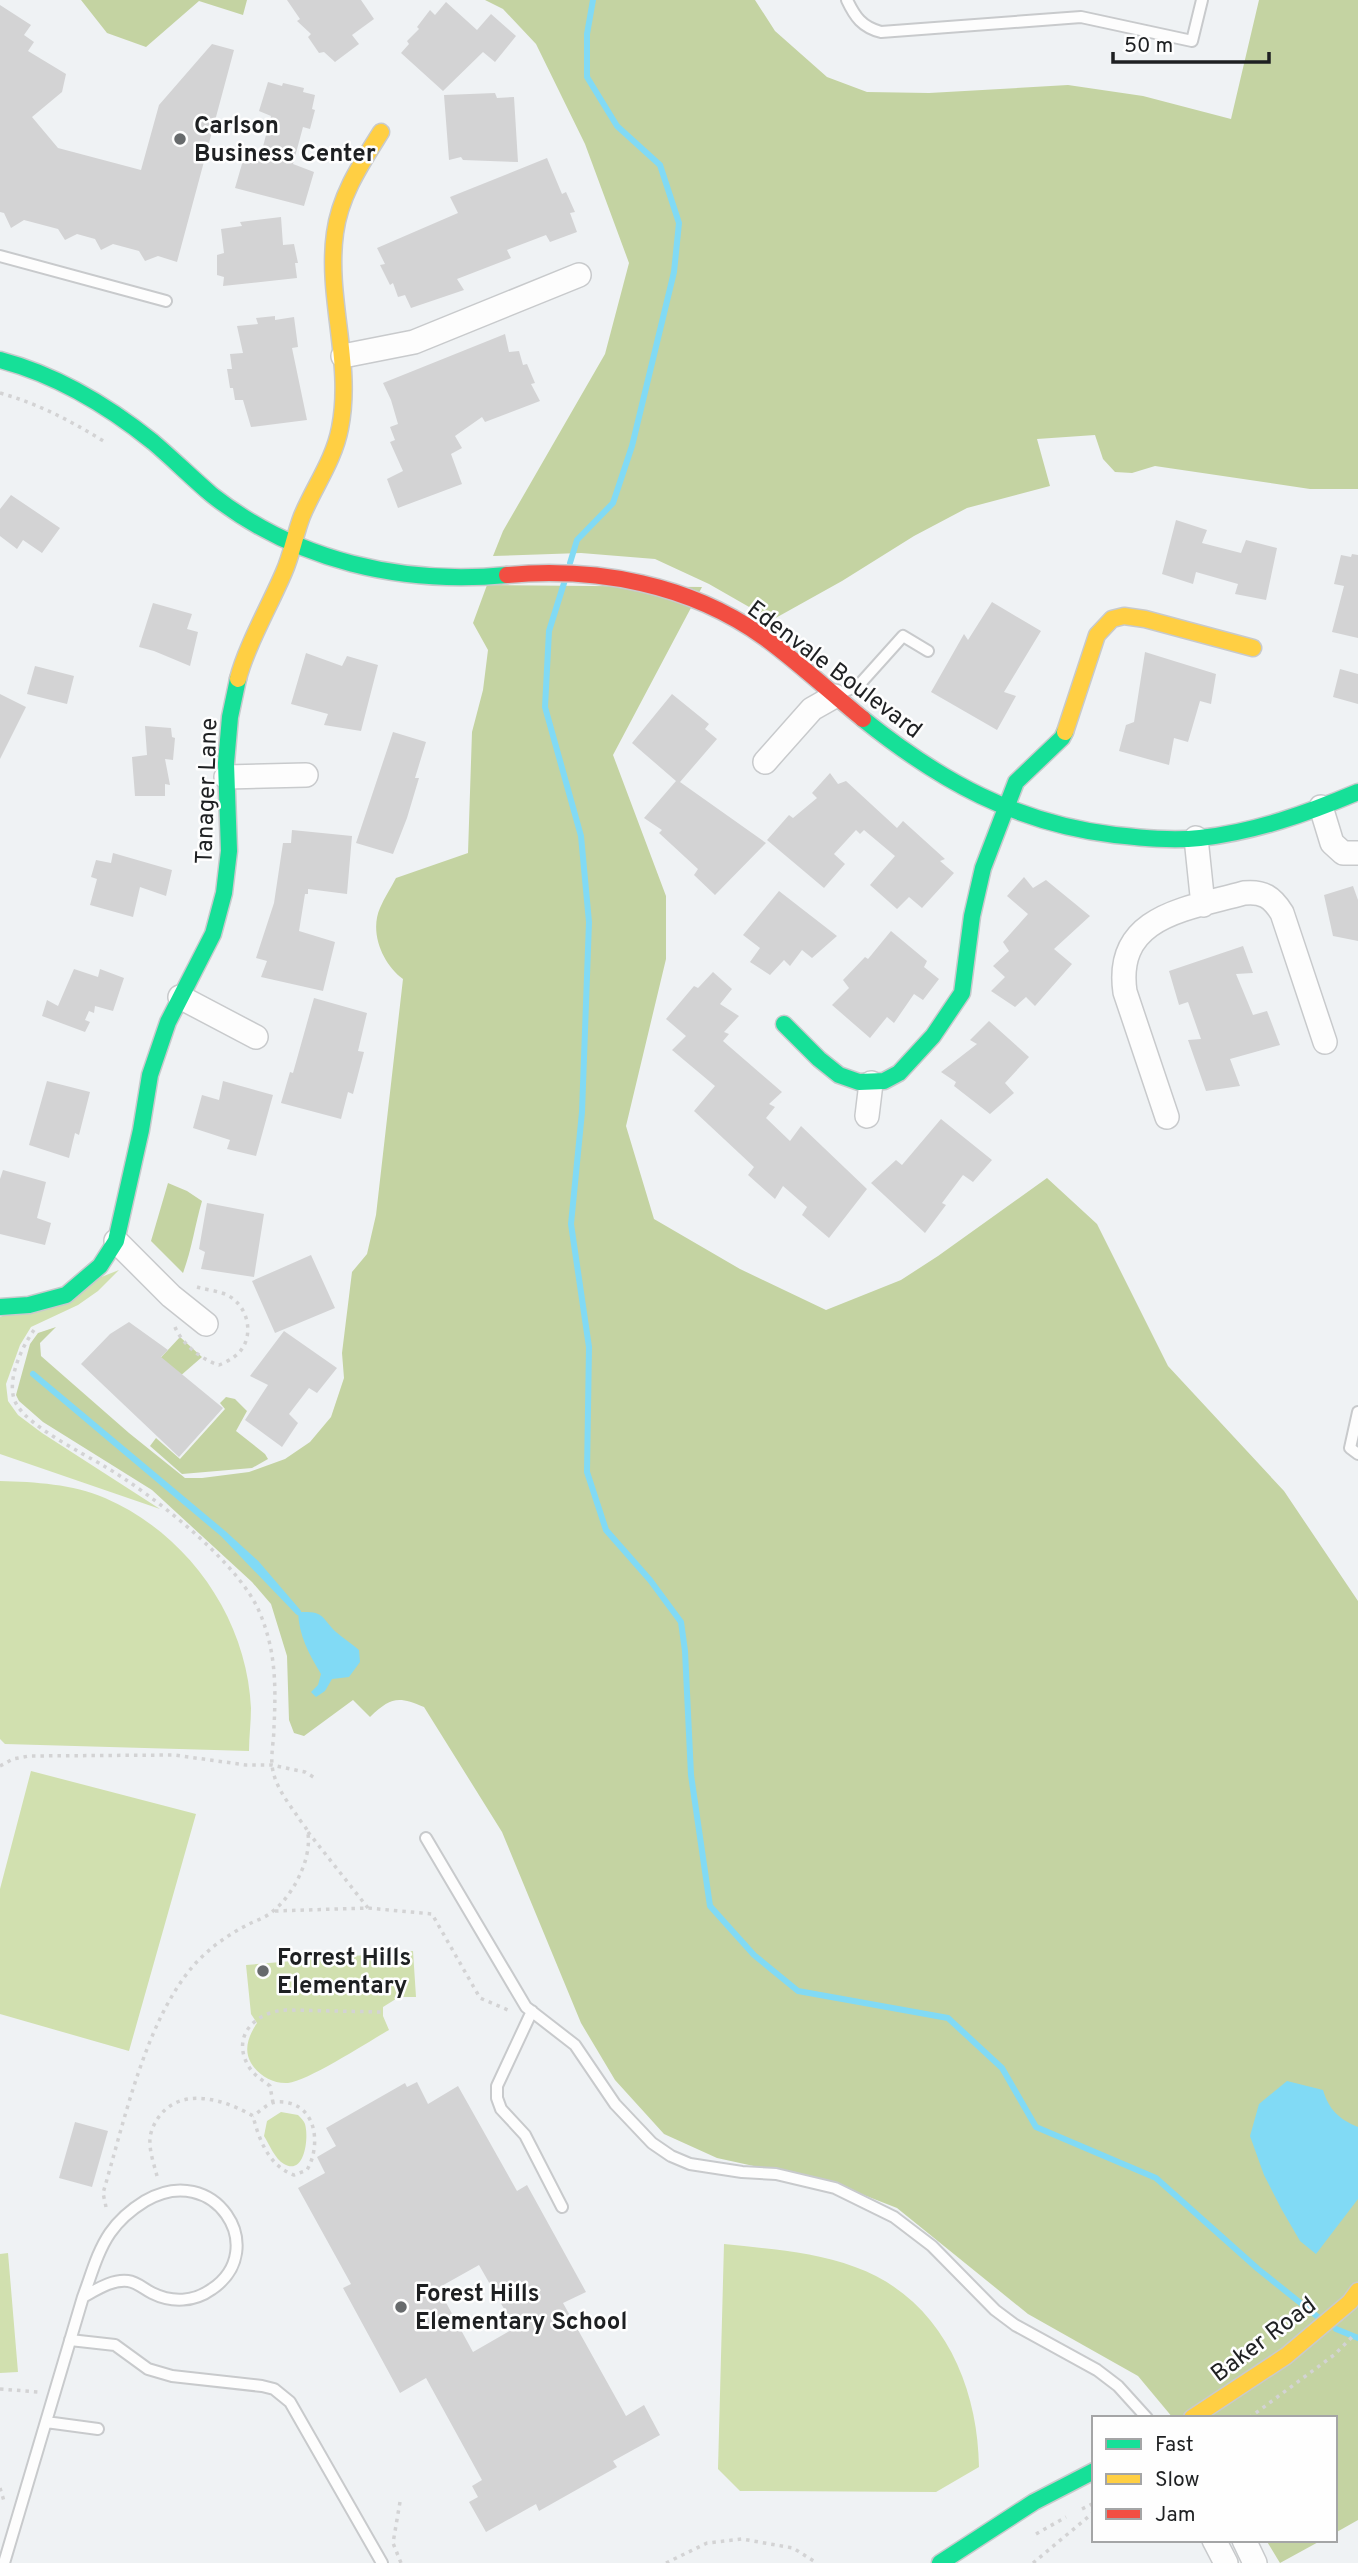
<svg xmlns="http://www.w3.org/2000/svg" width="1358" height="2563" font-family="Overpass,sans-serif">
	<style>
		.green { fill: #d1e0af }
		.forest { fill: #c4d3a2 }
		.water { fill: #81daf5 }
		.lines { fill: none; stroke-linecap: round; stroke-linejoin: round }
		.stream { stroke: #81daf5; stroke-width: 6 }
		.building { fill: #d3d3d4; fill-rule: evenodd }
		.lane-casing { stroke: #c8cacc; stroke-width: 14 }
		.street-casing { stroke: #c8cacc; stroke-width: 26 }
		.fast-casing { stroke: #c8cacc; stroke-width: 19 }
		.slow-casing { stroke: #c8cacc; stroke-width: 19 }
		.jam-casing { stroke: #c8cacc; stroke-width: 19 }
		.path { stroke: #d3d3d4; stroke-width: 3.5; stroke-dasharray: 3.5 5; stroke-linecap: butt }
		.lane { stroke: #fdfdfd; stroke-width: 10 }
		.street { stroke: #fdfdfd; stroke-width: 23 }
		.fast { stroke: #16e098; stroke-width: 16 }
		.slow { stroke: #ffcf43; stroke-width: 16 }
		.jam { stroke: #f24e42; stroke-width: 16 }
		.poi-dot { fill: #676a6c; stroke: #fefefe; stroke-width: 2.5 }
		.labels { text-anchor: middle; stroke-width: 5; stroke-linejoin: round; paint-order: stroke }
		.poi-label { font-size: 24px; font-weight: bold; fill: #1e2022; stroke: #fefefe; text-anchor: start }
		.street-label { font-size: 24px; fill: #1e2022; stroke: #fefefe }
	</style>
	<rect width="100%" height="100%" fill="#eff2f4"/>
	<!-- green -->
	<path class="green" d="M119,1270L98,1291L78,1305L31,1327L20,1345L6,1384L8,1401L18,1415L42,1433L160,1509L0,1454V1317Z
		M0,1481C36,1482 72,1484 105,1498C188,1534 247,1618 251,1708C251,1722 249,1737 249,1751L5,1744L0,1739Z
		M31,1771L196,1814L129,2051L0,2014V1889Z
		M413,1951L416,1997H399L383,2007V2016L389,2030C368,2042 308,2081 288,2083C273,2084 259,2076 251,2063C243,2049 249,2035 257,2023L251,2014L246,1965Z
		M281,2112L298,2115C301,2118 304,2121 305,2124C309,2137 305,2176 284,2164C275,2159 269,2144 264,2136L267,2121Z
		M724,2244C768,2249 813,2251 855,2267C939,2297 978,2382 979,2467L936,2492L740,2491L718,2469Z
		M8,2253L18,2372L0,2373V2254Z"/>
	<!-- forest -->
	<path class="forest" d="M81,0H247L243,15L199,1L146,47L107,33Z
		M485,0H755L775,31L827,77L867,92L929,93L1068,85L1143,96L1231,119L1259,0H1358V489H1310L1155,466L1132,473L1115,472L1103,459L1095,435L1037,439L1050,486L967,508L914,536L842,581L772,620L709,584L655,559L581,553L493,556L503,531L605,354L629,263L585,144L536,44L503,9Z
		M487,585L702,587L613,755L666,896V959L626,1126L654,1219L740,1269L826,1310L901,1280L938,1256L1047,1178L1097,1224L1168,1366L1284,1491L1358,1601V2520L1335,2533V2418H1173L1138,2376L1028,2314L897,2208L851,2190L808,2178L717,2158L664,2134L615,2080L581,2023L502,1832L424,1707C398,1696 391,1697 370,1717L353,1700L304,1736L294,1733L289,1720L287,1656L271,1604L252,1582L152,1490L43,1422L19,1401L16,1395L30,1344L38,1333L56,1327L40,1343L41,1356L129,1433L185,1478H202L249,1472L285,1459L310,1442L331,1417L344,1378L342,1353L352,1272L367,1254L376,1215L403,979C383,964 369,933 380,908C384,898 391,888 396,878L468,853L472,732L483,690L488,650L473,623Z
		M168,1183L187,1191L202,1201C195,1225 192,1249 183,1273L151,1241Z
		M180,1337L202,1357L171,1384L153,1366Z
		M226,1397L235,1399L247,1411L236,1431L265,1454L268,1459L252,1468L182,1474L150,1446L156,1438L180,1459L225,1409L220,1403Z
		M1266,2540H1322L1280,2563Z"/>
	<!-- water -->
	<path class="water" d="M298,1612C325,1611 320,1616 336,1632C343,1638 352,1644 359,1650L360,1662L349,1677L332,1679L325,1691L316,1697L311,1692L318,1685L321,1674C309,1654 299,1636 298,1612Z
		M1287,2081L1323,2090C1329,2110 1339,2119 1358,2127V2199L1316,2254L1300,2241L1282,2210L1264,2175L1250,2136L1259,2104Z"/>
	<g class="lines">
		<!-- stream -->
		<path class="stream" d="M570,563L577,540L613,503L632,446L674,272L679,223L660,165L617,126L587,77V34L593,0
			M565,580L549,631L545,707L581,836L589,922L582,1112L571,1224L589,1347L587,1472L606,1530L650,1580L681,1622L685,1651L691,1775L710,1906L754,1955L798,1991L948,2018L1002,2068L1036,2127L1156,2178L1258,2269L1318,2317
			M33,1374L223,1533L256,1563L298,1612L223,1534Z
			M1336,2329L1358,2338"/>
	</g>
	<!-- building -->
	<path class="building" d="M287,0H361L374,19L352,35L359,44L335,62L324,52L319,53L308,37L311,34L297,21L300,19Z
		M446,2L477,30L491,14L516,36L495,62L483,52L443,91L401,53L409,44L407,41L419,29L417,27L430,10L435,15Z
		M0,5L31,25L24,35L34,42L28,51L66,74L62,92L32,117L58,148L141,170L159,105L212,44L234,50L177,262L158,256L145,261L139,251L113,244L101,250L95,239L77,234L65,240L58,229L24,220L11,228L4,213L0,212Z
		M268,82L282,86L283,83L304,88L303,92L315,95L312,109L315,110L310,129L303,127L293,164L314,172L304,206L235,188L246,150L261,154L271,116L259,111Z
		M495,93L497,98L514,97L518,162L463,160L461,157L449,160L444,95Z
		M547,158L562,194L566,192L575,212L570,213L577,232L550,242L546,235L507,250L511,258L457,279L464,290L411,308L405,295L398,297L393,283L390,285L380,265L385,264L377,248L458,213L450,197Z
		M281,217L283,245L294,244L298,263H295L297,278L223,286L224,277L217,275V255L224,253L221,229L242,226L240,222Z
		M275,316V320L294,317L298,347L292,348L307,420L251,427L243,400H235L233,388H230L227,369H232L230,354L243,353L237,326L258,324L256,318Z
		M505,334L509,352L519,351L523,365L527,364L535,383L531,384L540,401L485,422L482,417L455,436L462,448L451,454L462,484L398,508L387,479L403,471L390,442L395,440L390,427L398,424L391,400L383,383Z
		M11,495L60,528L42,553L23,540L17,549L0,536V509Z
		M1176,520L1207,530L1202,543L1241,553L1246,540L1277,548L1266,600L1235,594L1238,584L1196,572L1193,584L1162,574Z
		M1352,554L1358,555V638L1332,632L1344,586L1334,584L1341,555L1351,557Z
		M992,602L1041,631L1004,692L1016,696L997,730L931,692L964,634L968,640Z
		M153,603L192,614L187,629L198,632L190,666L154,651L139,647Z
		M1145,652L1216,674L1211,704L1200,701L1188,742L1174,738L1169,765L1119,751L1126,725L1134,722Z
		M306,653L342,666L347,656L378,665L361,731L324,725L328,714L291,704Z
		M35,666L74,676L67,704L27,694Z
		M1340,669L1358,674V704L1333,697Z
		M0,694L26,707L0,759Z
		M672,694L709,724L705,729L717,739L680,782L766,843L715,895L694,875L698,869L659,833L662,830L644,818L676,781L632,743Z
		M145,726L171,728L172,737L175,738L173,760L165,759L170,785L165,784V796H135L132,757L147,755Z
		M393,732L426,742L415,778H419L407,818L393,854L356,843Z
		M830,773L838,784L846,781L897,828L903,821L945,859L940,861L954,873L922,908L909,897L897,909L870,885L895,856L864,830L860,834L856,830L834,854L845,864L824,888L767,840L789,815L793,818L817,798L812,793Z
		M292,830L352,836L347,894L308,889V894H305L299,931L335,942L323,991L261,977L267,961L256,958L274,903L283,843H291Z
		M113,853L172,870L166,896L140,887L133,917L90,905L97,879L91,877L96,860L111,863Z
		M1024,877L1033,888L1046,880L1090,916L1054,949L1072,964L1035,1006L1026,997L1015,1007L991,991L1005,977L993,966L1009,951L1003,942L1028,914L1007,896Z
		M1353,886L1358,900V941L1333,936L1324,895Z
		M779,891L837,936L812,958L802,950L790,966L784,960L770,975L750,962L760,948L743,935Z
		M891,931L927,961L924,967L939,979L923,1000L914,994L894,1023L887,1017L870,1038L832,1005L849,988L843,980L865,957L868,959Z
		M1243,946L1253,973L1236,974L1253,1015L1267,1011L1280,1045L1230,1059L1240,1086L1206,1091L1188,1040L1201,1039L1188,1002L1179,1005L1169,971Z
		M74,969L98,977L100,969L124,978L113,1011L95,1006L94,1013L89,1011L85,1020L90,1022L85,1032L42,1016L47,1000L58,1006Z
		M713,972L732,989L720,1004L739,1016L724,1032L729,1034L723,1041L782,1092L769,1104L775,1107L766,1118L790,1141L801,1126L867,1189L829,1238L802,1215L807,1207L783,1186L775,1199L748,1175L754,1167L694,1111L715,1086L672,1050L686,1036L666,1019L694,986L698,988Z
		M314,998L367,1013L358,1051L364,1052L353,1094L348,1092L341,1119L281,1103L290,1072L293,1073Z
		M989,1021L1029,1057L1005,1083L1014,1093L990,1114L954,1086L956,1082L941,1072L977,1044L970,1040Z
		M47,1081L90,1092L79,1135L75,1133L69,1158L29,1145Z
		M223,1081L273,1095L256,1156L227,1149L230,1140L193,1128L202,1095L219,1100Z
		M941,1119L992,1160L973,1182L963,1175L942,1203L946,1205L925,1233L871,1183L896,1160L902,1165Z
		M3,1170L46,1182L37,1218L51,1223L45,1245L0,1234V1179Z
		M207,1203L264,1214L254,1277L201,1269L205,1252L199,1249Z
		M311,1255L335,1308L275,1333L252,1281Z
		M129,1322L168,1350L161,1357L223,1408L179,1457L81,1364L110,1334Z
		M284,1331L337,1368L317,1393L309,1388L289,1414L298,1423L282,1447L245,1420L268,1385L250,1376Z
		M417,2082L428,2104L458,2086L517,2191L527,2185L586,2292L563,2303L626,2416L644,2405L660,2435L613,2461L617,2467L539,2511L536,2504L486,2532L469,2502L478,2497L472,2486L482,2480L426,2378L400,2393L343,2288L351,2284L298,2188L325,2173L317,2157L336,2146L326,2128L405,2083L407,2087ZM479,2265L515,2328L473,2352L438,2288Z
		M75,2122L108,2131L92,2187L59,2178Z"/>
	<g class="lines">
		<!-- lane casing -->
		<g class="lane-casing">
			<path id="lane" d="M847,0C855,17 862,27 881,32L1081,17L1192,41L1202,0
				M0,256L166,301
				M837,695L859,685L903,636L928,651
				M1358,1412L1350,1448L1358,1454
				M426,1838L526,2007L575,2045L615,2104L652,2143L671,2156L690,2164L742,2172L776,2174L835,2188L894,2217L932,2246L995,2310L1015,2325L1097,2370L1118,2386L1147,2418
				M532,2011L497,2086V2098L501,2109L525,2135L562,2207
				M70,2340L115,2345L148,2369L172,2376L262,2386L274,2389L290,2402L382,2563
				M46,2422L98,2429
				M4,2563L83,2297C91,2276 97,2252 110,2233C119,2220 132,2209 145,2201C214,2160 271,2249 212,2289C194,2302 172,2303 152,2293C144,2289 137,2282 128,2281C112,2279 96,2290 83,2297"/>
		</g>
		<!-- street casing -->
		<g class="street-casing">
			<path id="street" d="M343,356L414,342L579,275
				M765,762L812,709L835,696
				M226,777L306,775
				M1321,807L1332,843L1343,853H1358
				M1196,838L1203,905
				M180,997L256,1037
				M867,1116L871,1083
				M1167,1117L1125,992C1114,915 1188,909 1244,893C1263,891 1272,897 1282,913L1325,1042
				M116,1241L171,1296L206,1324
				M1214,2540L1226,2563
				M1244,2540L1255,2563"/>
		</g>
		<!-- fast casing -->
		<g class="fast-casing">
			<path id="fast" d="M0,360C57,375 107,405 153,442C173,459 192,478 212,495C296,561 402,585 507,575
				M863,719C940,781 1016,823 1115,835C1143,838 1172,841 1200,838C1255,832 1308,813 1358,792
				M784,1024L819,1059L839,1075L859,1082L884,1081L899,1073L933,1036L962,993L972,916L983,868L1016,782L1062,738L1065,732
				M0,1307L29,1305L66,1295L100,1266L116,1241L141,1130L150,1075L168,1022L213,934L224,893L229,851L226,763L230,717L238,679
				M940,2563L1034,2502L1094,2471"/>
		</g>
		<!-- slow casing -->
		<g class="slow-casing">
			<path id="slow" d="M238,679C246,647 271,603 284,572C292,554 295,534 302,516C314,487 334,460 340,428C353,363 326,298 335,233C340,195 361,164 381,132
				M1065,732L1097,635L1112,619L1124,616L1145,619L1253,648
				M1192,2418L1286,2356L1350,2302L1358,2291"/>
		</g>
		<!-- jam casing -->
		<g class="jam-casing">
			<path id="jam" d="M507,575C597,567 690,584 765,638C799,663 830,692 863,719"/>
		</g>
		<!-- path -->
		<path class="path" d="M0,393C39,404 71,421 105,442
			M175,1327C182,1344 202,1360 219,1365C224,1363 230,1360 234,1357C255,1342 251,1309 229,1296C220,1291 207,1290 197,1287
			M34,1330C21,1348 4,1385 17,1405C30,1427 82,1453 104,1466C152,1494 237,1561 259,1611C276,1650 276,1686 274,1727C274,1739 271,1753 272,1765C274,1785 287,1801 298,1817C300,1821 305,1826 307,1830C311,1842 306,1862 301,1872C296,1885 284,1903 273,1911C267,1917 257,1920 249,1924C229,1934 209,1948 194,1965C145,2021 124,2123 103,2193L106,2207
			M0,1766L13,1759L29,1756L174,1755L246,1765H272L305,1772L315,1778
			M308,1832L368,1908
			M275,1911L368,1908L432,1914L480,1998L508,2010
			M273,2103L270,2086C262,2080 254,2075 249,2067C230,2036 256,2011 287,2010L383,2012
			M157,2176C154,2164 149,2151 150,2138C151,2129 156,2120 161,2114C185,2086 227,2101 253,2116C259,2140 269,2166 294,2175L307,2170C320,2148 318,2110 289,2103C285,2102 277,2101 272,2103C266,2105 259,2112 253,2116
			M0,2389L38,2392
			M1249,2418L1334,2355L1352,2337
			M0,2488L4,2501
			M400,2502L393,2543L401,2563
			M1082,2509L1094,2503
			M1036,2534L1066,2517
			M666,2563L707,2543L742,2539L793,2548L817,2563
			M1033,2563L1094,2512"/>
		<!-- lane -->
		<use href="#lane" class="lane"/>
		<!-- street -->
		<use href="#street" class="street"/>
		<!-- fast -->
		<use href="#fast" class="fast"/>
		<!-- slow -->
		<use href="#slow" class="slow"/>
		<!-- jam -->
		<use href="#jam" class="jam"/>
	</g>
	<!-- markers -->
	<g class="poi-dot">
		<circle cx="180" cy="139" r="7"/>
		<circle cx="263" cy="1971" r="7"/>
		<circle cx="401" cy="2307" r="7"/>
	</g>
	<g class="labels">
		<!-- poi labels -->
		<g class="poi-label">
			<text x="194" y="133">Carlson<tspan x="194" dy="28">Business Center</tspan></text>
			<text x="277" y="1965">Forrest Hills<tspan x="277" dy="28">Elementary</tspan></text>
			<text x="415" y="2301">Forest Hills<tspan x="415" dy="28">Elementary School</tspan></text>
		</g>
		<!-- street labels -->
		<g class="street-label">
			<text transform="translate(835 669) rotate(37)" y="8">Edenvale Boulevard</text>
			<text transform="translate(206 791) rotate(-88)" y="8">Tanager Lane</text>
			<text transform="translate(1263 2339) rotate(-37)" y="8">Baker Road</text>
		</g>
	</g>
	<!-- legend -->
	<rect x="1092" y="2416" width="245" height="126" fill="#fefefe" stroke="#a4a5a6" stroke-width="2"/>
	<rect x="1106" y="2439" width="35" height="10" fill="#16e098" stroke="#a4a5a6" stroke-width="2"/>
	<text x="1155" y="2451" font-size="21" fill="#1e2022">Fast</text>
	<rect x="1106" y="2474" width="35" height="10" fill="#ffcf43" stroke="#a4a5a6" stroke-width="2"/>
	<text x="1155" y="2486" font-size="21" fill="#1e2022">Slow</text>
	<rect x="1106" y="2509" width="35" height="10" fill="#f24e42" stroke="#a4a5a6" stroke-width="2"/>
	<text x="1155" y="2521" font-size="21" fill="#1e2022">Jam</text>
	<!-- scale -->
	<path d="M1113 52v10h156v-10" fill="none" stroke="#1e2022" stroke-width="3.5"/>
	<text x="1124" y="52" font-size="21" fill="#1e2022" stroke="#fefefe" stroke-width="5" paint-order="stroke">50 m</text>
</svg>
